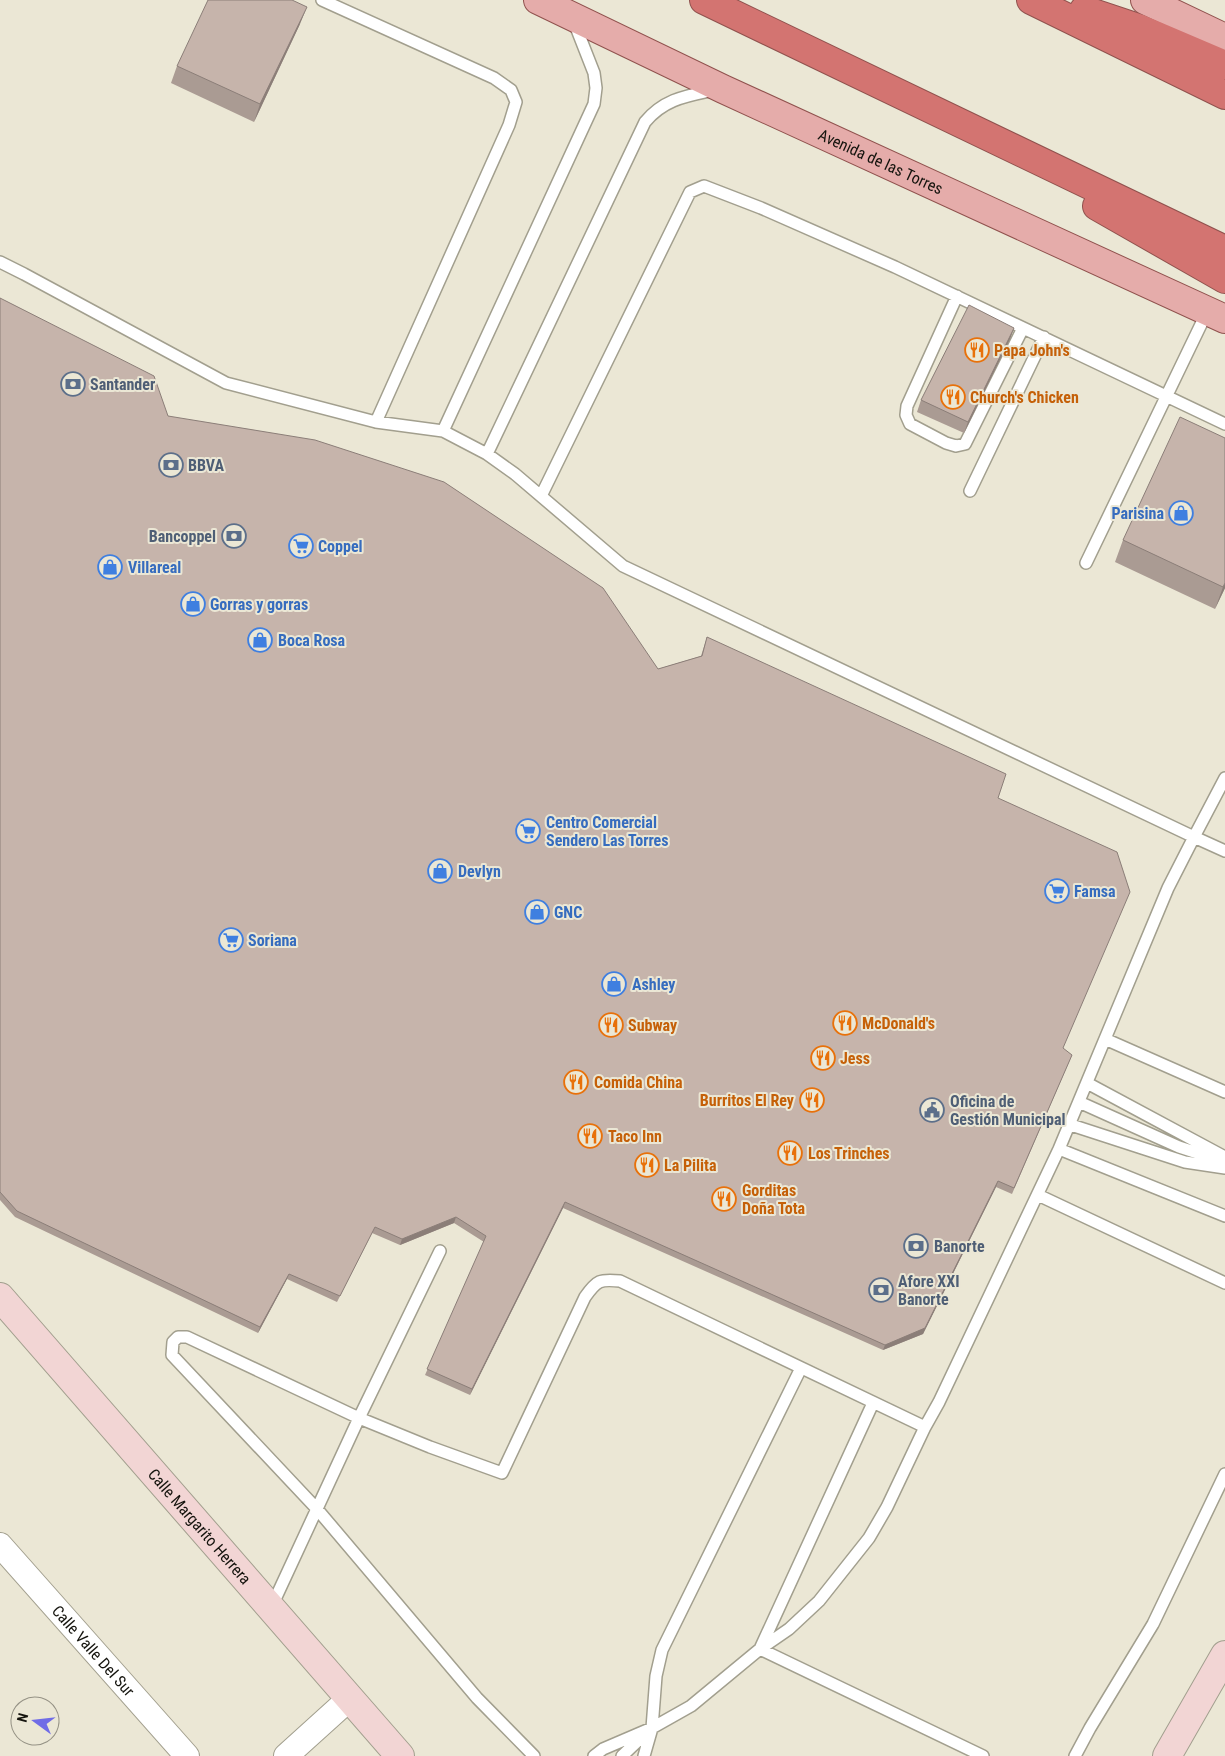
<svg xmlns="http://www.w3.org/2000/svg" width="1225" height="1756" font-family="'Roboto Condensed',sans-serif">
	<style>
		.lines { fill: none; stroke-linecap: round; stroke-linejoin: round }
		.lane-casing { stroke: #a29f8e; stroke-width: 14 }
		.street-casing { stroke: #a29f8e; stroke-width: 26 }
		.secondary-casing { stroke: #a29f8e; stroke-width: 30 }
		.primary-casing { stroke: #90524e; stroke-width: 30 }
		.highway-casing { stroke: #90524e; stroke-width: 30 }
		.lane { stroke: #fff; stroke-width: 11 }
		.street { stroke: #fff; stroke-width: 24 }
		.secondary { stroke: #f2d5d4; stroke-width: 28 }
		.primary { stroke: #e5acaa; stroke-width: 28 }
		.highway { stroke: #d37471; stroke-width: 28 }
		.wall { fill: #aa9b93 }
		.shaded-wall { fill: #8b7e78 }
		.building { fill: #c6b4ab; stroke: #8b7e78 }
		.labels { text-anchor: middle; stroke-width: 4; stroke-linejoin: round; paint-order: stroke }
		.street-label { font-size: 16px; fill: #14130d; stroke: #ebe7d5 }
		.food-label { font-size: 16px; font-weight: bold; fill: #c56008; stroke: #ebe7d5; text-anchor: start }
		.service-label { font-size: 16px; font-weight: bold; fill: #4e5e75; stroke: #ebe7d5; text-anchor: start }
		.shop-label { font-size: 16px; font-weight: bold; fill: #366cbe; stroke: #ebe7d5; text-anchor: start }
	</style>
	<rect width="100%" height="100%" fill="#ebe7d5"/>
	<g class="lines">
		<!-- lane casing -->
		<g class="lane-casing">
			<path id="lane" d="M322,0L494,78L511,90L516,102L509,125L376,422
				M0,262L24,274L226,383L376,422L443,431L487,454L515,474L623,566L1194,837L1168,888L1059,1149L939,1402L925,1427L887,1507L869,1538L819,1601L789,1629L760,1649L691,1706L652,1728L603,1749L594,1756
				M957,296L907,406L906,415L910,424L946,443L956,446L965,444L1023,328
				M443,431L594,104L596,88L594,73L574,22
				M487,454L645,122C664,99 686,96 714,90
				M970,491L1044,337
				M541,496L690,192L704,186L761,208L895,267L1225,424
				M1086,563L1207,312
				M1225,778L1194,837L1225,851
				M1105,1039L1225,1092
				M1087,1083L1223,1156
				M1079,1102L1179,1147L1225,1162
				M1068,1124L1185,1162L1225,1168
				M1059,1149L1225,1216
				M1038,1195L1225,1283
				M873,1403L760,1649L983,1756
				M271,1608L359,1418L440,1251
				M534,1756L477,1698L317,1509L172,1355L173,1342L178,1337H187L359,1418L430,1447L502,1473L585,1297C597,1280 600,1279 620,1281L925,1427
				M622,1756L645,1734
				M644,1756L652,1728L656,1676L662,1650L801,1368
				M1075,1756L1090,1728L1153,1624L1225,1474"/>
		</g>
		<!-- street casing -->
		<g class="street-casing">
			<g id="street">
				<path id="s1" d="M0,1545L187,1756"/>
				<path d="M286,1756L349,1699"/>
			</g>
		</g>
		<!-- secondary casing -->
		<g class="secondary-casing">
			<g id="secondary">
				<path id="s2" d="M0,1297L400,1756"/>
				<path d="M1167,1756L1225,1655"/>
			</g>
		</g>
		<!-- primary casing -->
		<g class="primary-casing">
			<g id="primary">
				<path id="s3" d="M538,0L723,89L1225,319"/>
				<path d="M1145,0L1225,38"/>
			</g>
		</g>
		<!-- highway casing -->
		<g class="highway-casing">
			<path id="highway" d="M704,0L1225,250
				M1031,0L1225,95
				M1084,10L1138,28L1225,65
				M1097,206L1225,279"/>
		</g>
		<!-- lane -->
		<use href="#lane" class="lane"/>
		<!-- street -->
		<use href="#street" class="street"/>
		<!-- secondary -->
		<use href="#secondary" class="secondary"/>
		<!-- primary -->
		<use href="#primary" class="primary"/>
		<!-- highway -->
		<use href="#highway" class="highway"/>
	</g>
	<!-- wall -->
	<path class="wall" d="M300,24L254,122L171,83L177,66Z
		M0,298L168,416L658,669L701,656L707,637L998,798L1063,1049L1072,1055L1012,1194L996,1187L923,1334L883,1350L563,1208L470,1395L425,1375L484,1242L454,1223L400,1245L372,1233L337,1302L287,1279L258,1333L15,1217L0,1200Z
		M1014,328L1010,339L964,433L917,412L921,400Z
		M1225,438V588L1215,609L1115,562L1123,540Z"/>
	<!-- shaded-wall -->
	<path class="shaded-wall" d="M307,7L300,24L254,122L260,104Z
		M1014,328L1010,339L964,433L968,422Z
		M1225,583V588L1215,609L1223,587Z
		M998,1181L996,1187L923,1334L883,1350L885,1345Z
		M565,1202L563,1208L470,1395L472,1389Z
		M456,1217L454,1223L400,1245L402,1239Z
		M289,1274L287,1279L258,1333L260,1327Z"/>
	<!-- building -->
	<path class="building" d="M208,0H292L307,7L260,104L177,66Z
		M0,298L154,376L168,416L315,440L444,482L603,588L658,669L702,656L707,637L1006,774L998,798L1117,852L1130,892L1063,1048L1072,1055L1014,1188L998,1181L925,1328L885,1345L565,1202L472,1389L427,1369L486,1236L456,1217L402,1239L375,1227L340,1296L289,1274L260,1327L17,1211L0,1192Z
		M969,305L1014,328L968,422L921,400Z
		M1180,417L1225,438V583L1223,587L1123,540Z"/>
	<!-- icons -->
	<defs>
		<g id="restaurant-ring" transform="scale(1.25)"><circle r="9.5" fill="#ebe7d5" stroke="#e8710a" stroke-width="1.5"/><path d="M-5-6h1v4h1v-4h1v4h1v-4h1v5L-1.5 .5V6h-2V.5L-5-1ZM5-6V6H3V1.5H1.5Q1.5-4 5-6Z" fill="#e8710a"/></g>
		<g id="bank-ring" transform="scale(1.25)"><circle r="9.5" fill="#ebe7d5" stroke="#5c6f8a" stroke-width="1.5"/><path d="M-6-4H6V4H-6ZM0-2.3a2.3 2.3 0 1 0 0 4.6a2.3 2.3 0 1 0 0-4.6Z" fill="#5c6f8a"/></g>
		<g id="shop-ring" transform="scale(1.25)"><circle r="9.5" fill="#ebe7d5" stroke="#3f7fe0" stroke-width="1.5"/><path d="M-5-2.5h2.3a2.7 3.5 0 0 1 5.4 0H5L5.5 6h-11ZM-1.5-2.5h3a1.5 2.3 0 0 0-3 0Z" fill="#3f7fe0"/></g>
		<g id="supermarket-ring" transform="scale(1.25)"><circle r="9.5" fill="#ebe7d5" stroke="#3f7fe0" stroke-width="1.5"/><path d="M-6-5.5h2.5l.6 2H6L4.5 2H-2.5L-4.4-4H-6ZM-1.5 3.2a1.3 1.3 0 1 0 .1 0ZM3 3.2a1.3 1.3 0 1 0 .1 0Z" fill="#3f7fe0"/></g>
		<g id="civic-ring" transform="scale(1.25)"><circle r="9.5" fill="#ebe7d5" stroke="#5c6f8a" stroke-width="1.5"/><path d="M-.6-6.5H3V-4.5H.6V-3L4-1V1h2V6H-6V1h2V-1L-.6-3ZM-1.2 2.5V6h2.4V2.5Z" fill="#5c6f8a"/></g>
	</defs>
	<g fill-rule="evenodd">
		<use href="#restaurant-ring" x="977" y="350"/>
		<use href="#bank-ring" x="73" y="384"/>
		<use href="#restaurant-ring" x="953" y="397"/>
		<use href="#bank-ring" x="171" y="465"/>
		<use href="#shop-ring" x="1181" y="513"/>
		<use href="#bank-ring" x="234" y="536"/>
		<use href="#supermarket-ring" x="301" y="546"/>
		<use href="#shop-ring" x="110" y="567"/>
		<use href="#shop-ring" x="193" y="604"/>
		<use href="#shop-ring" x="260" y="640"/>
		<use href="#supermarket-ring" x="528" y="831"/>
		<use href="#shop-ring" x="440" y="871"/>
		<use href="#supermarket-ring" x="1057" y="891"/>
		<use href="#shop-ring" x="537" y="912"/>
		<use href="#supermarket-ring" x="231" y="940"/>
		<use href="#shop-ring" x="614" y="984"/>
		<use href="#restaurant-ring" x="845" y="1023"/>
		<use href="#restaurant-ring" x="611" y="1025"/>
		<use href="#restaurant-ring" x="823" y="1058"/>
		<use href="#restaurant-ring" x="576" y="1082"/>
		<use href="#restaurant-ring" x="812" y="1100"/>
		<use href="#civic-ring" x="932" y="1110"/>
		<use href="#restaurant-ring" x="590" y="1136"/>
		<use href="#restaurant-ring" x="790" y="1153"/>
		<use href="#restaurant-ring" x="647" y="1165"/>
		<use href="#restaurant-ring" x="724" y="1199"/>
		<use href="#bank-ring" x="916" y="1246"/>
		<use href="#bank-ring" x="881" y="1290"/>
	</g>
	<g class="labels">
		<!-- street labels -->
		<g class="street-label">
			<text dy="6" stroke="none"><textPath href="#s3" startOffset="379">Avenida de las Torres</textPath></text>
			<text dy="6" stroke="none"><textPath href="#s2" startOffset="304">Calle Margarito Herrera</textPath></text>
			<text dy="6" stroke="none"><textPath href="#s1" startOffset="141">Calle Valle Del Sur</textPath></text>
		</g>
		<!-- food labels -->
		<g class="food-label">
			<text x="994" y="356">Papa John's</text>
			<text x="970" y="403">Church's Chicken</text>
			<text x="862" y="1029">McDonald's</text>
			<text x="628" y="1031">Subway</text>
			<text x="840" y="1064">Jess</text>
			<text x="594" y="1088">Comida China</text>
			<text x="794" y="1106" text-anchor="end">Burritos El Rey</text>
			<text x="608" y="1142">Taco Inn</text>
			<text x="808" y="1159">Los Trinches</text>
			<text x="664" y="1171">La Pilita</text>
			<text x="742" y="1196">Gorditas<tspan x="742" dy="18">Doña Tota</tspan></text>
		</g>
		<!-- service labels -->
		<g class="service-label">
			<text x="90" y="390">Santander</text>
			<text x="188" y="471">BBVA</text>
			<text x="216" y="542" text-anchor="end">Bancoppel</text>
			<text x="950" y="1107">Oficina de<tspan x="950" dy="18">Gestión Municipal</tspan></text>
			<text x="934" y="1252">Banorte</text>
			<text x="898" y="1287">Afore XXI<tspan x="898" dy="18">Banorte</tspan></text>
		</g>
		<!-- shop labels -->
		<g class="shop-label">
			<text x="1164" y="519" text-anchor="end">Parisina</text>
			<text x="318" y="552">Coppel</text>
			<text x="128" y="573">Villareal</text>
			<text x="210" y="610">Gorras y gorras</text>
			<text x="278" y="646">Boca Rosa</text>
			<text x="546" y="828">Centro Comercial<tspan x="546" dy="18">Sendero Las Torres</tspan></text>
			<text x="458" y="877">Devlyn</text>
			<text x="1074" y="897">Famsa</text>
			<text x="554" y="918">GNC</text>
			<text x="248" y="946">Soriana</text>
			<text x="632" y="990">Ashley</text>
		</g>
	</g>
	<!-- north arrow -->
	<g transform="translate(35 1721) rotate(285)"><circle r="24" fill="#ebe7d5" stroke="#959285"/>
	<path d="M0-4L9 19L0 12L-9 19Z" fill="#706ce6"/>
	<text y="-8" font-size="14" font-weight="bold" text-anchor="middle" fill="#14130d">N</text>
	</g>
</svg>
